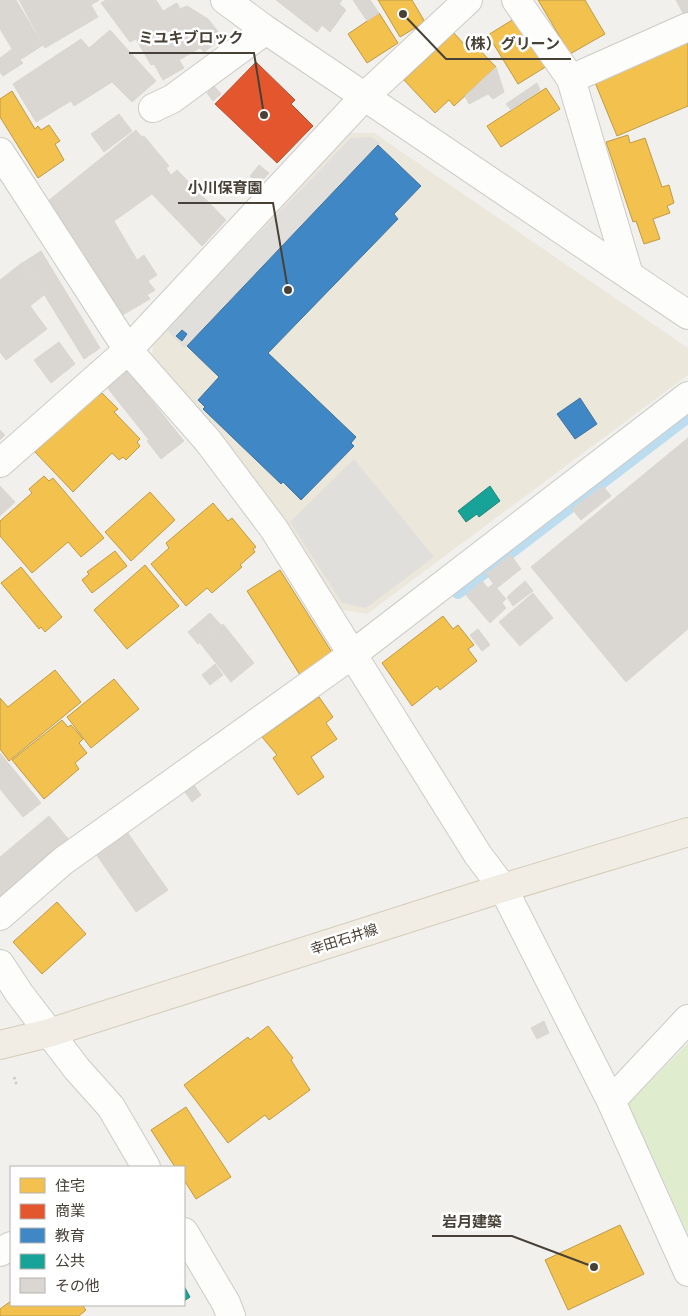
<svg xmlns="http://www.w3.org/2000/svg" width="688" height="1316" font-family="Montserrat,'Noto Sans JP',sans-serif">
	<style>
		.education { fill: #ece7db }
		.green { fill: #dfeccd }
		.parking { fill: #e1dfdc }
		.homes { fill: #f2c14e; stroke: #bf9b47 }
		.shops { fill: #e4572e; stroke: #b55031 }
		.schools { fill: #3f88c5; stroke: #42739a }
		.public { fill: #17a398; stroke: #26867b }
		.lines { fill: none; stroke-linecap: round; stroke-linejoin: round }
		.stream { stroke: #bcdcef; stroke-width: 12 }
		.building { fill: #dad7d3; stroke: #dad7d2 }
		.minor-casing { stroke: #cdcbc7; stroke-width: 30 }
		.major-casing { stroke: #d4ccb9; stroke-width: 30 }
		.path { stroke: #d2cfcc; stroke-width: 3; stroke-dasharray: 2.5 2.5; stroke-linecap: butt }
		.minor { stroke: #fdfdfc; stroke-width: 28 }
		.major { stroke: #f1ede4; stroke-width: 28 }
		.labels { text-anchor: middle; stroke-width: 5; stroke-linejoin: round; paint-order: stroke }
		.street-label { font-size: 14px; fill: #484137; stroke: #fff }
		.leader { fill: none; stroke: #484137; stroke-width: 2 }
		.callout-dot { fill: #484137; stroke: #fff; stroke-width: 2 }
		.callout-label { font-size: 15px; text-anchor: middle; font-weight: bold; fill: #484137; stroke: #fff; stroke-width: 5; stroke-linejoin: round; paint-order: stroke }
	</style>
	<rect width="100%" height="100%" fill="#f1f0ec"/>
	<!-- education -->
	<path class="education" d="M351,133H374L688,348V375L367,614L339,609L263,490L152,362L153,338Z"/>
	<!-- green -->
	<path class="green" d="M688,1043V1234L628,1104Z"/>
	<!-- parking -->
	<path class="parking" d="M371,137L380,143L184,348L166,329L351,138Z
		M354,459L434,557L366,608L342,603L290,522Z"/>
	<!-- homes -->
	<path class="homes" d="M378,0H412L425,22L400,37Z
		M538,0H585L605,34L570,54Z
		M379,13L398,43L367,63L348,34Z
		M517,17L547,66L518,84L488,35Z
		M454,33L464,44L469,39L496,67L454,106L449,100L435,113L404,80Z
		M688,42V106L617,136L594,80Z
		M546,88L560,109L501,147L487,126Z
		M12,91L35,129L38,126L41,130L49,125L60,141L55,144L64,160L38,178L0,117V99Z
		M628,135L630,143L645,138L662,187L669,185L674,203L667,206L670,213L653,219L660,239L644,244L636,221L633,222L606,142Z
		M102,393L118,409L114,412L140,439L137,442L140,446L126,460L123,457L119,460L112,453L73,492L35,452L96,394L98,396Z
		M44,476L49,481L53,478L104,538L81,557L68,542L32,573L0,536V521L32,493L29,489Z
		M150,492L175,520L131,561L105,532Z
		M213,503L228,521L232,518L256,547L253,549L255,552L240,565L242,567L212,593L207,588L186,606L151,564L169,548L166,543Z
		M115,551L127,566L92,593L82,580L89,574L87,572Z
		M145,565L179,606L127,649L94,610Z
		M21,567L62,617L45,632L41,627L39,629L1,583Z
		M280,570L333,654L300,675L247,591Z
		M443,616L453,629L458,625L474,645L468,649L477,661L440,690L437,686L412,706L382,663Z
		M55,670L81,702L9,761L0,749V698L8,707Z
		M114,679L139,709L91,748L67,717Z
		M319,697L333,717L326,723L337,739L311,757L324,777L298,795L273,758L277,755L262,737Z
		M62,720L68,727L71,725L83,739L79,743L87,753L75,763L79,769L44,799L12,760Z
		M57,902L86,934L42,974L13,942Z
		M268,1026L293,1058L291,1060L310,1090L269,1120L265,1115L228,1143L184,1085L248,1037L250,1040Z
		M186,1107L231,1177L196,1199L184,1180V1167H175L151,1130Z
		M620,1225L644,1274L568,1310L545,1260Z
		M11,1301V1305H82L86,1310L79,1316H0V1309Z"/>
	<!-- shops -->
	<path class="shops" d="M256,62L295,100L291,104L313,126L277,163L215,104Z"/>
	<!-- schools -->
	<path class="schools" d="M378,145L421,186L394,214L398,219L268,353L356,437L351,443L354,446L301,500L283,482L281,484L203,409L205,407L198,400L219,377L187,346Z
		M182,330L187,334L182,341L176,336Z
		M580,398L597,424L575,439L557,414Z"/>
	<!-- public -->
	<path class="public" d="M490,486L500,501L479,517L477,514L466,522L458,511Z
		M184,1286L190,1297L184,1301Z"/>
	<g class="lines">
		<!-- stream -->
		<path class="stream" d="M458,593L688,417"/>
	</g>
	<!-- building -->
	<path class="building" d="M0,0H16L43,45L20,60L23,63L3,76L0,72V58L12,49L0,29Z
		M19,0H99L91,5L98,17L45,48Z
		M106,0H156L163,11L177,3L180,9L187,6L208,19L223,38L204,52L200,48L179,60L184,68L163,80L154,64L151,65L136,39L130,42L101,3Z
		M276,0H342L339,4L346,10L330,32L322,25L317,32Z
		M353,0H370L379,13L367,21Z
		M676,0H688V15L685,17Z
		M110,30L156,81L132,102L112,82L74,106L71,101L36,122L13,84L81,39L89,48Z
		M496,67L504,92L493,99L488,94L469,104L465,96Z
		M537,83L540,90L511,110L506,104Z
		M214,86L221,94L213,101L207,93Z
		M119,114L132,131L104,152L91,134Z
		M136,130L142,137L144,136L169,166L166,168L171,175L177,170L226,220L202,246L152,194L114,221L137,260L144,255L157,275L148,281L155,290L147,295L150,299L119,317L48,201Z
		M259,165L269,173L259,184L250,176Z
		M41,251L100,348L84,359L24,262Z
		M23,262L44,295L30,306L47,329L6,360L0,352V280Z
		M59,342L75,364L51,383L34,360Z
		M127,370L184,441L161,459L147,441L149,440L106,386Z
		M0,430L5,435L0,440Z
		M688,438V629L626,682L531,567Z
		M0,486L15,502L0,516Z
		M603,486L611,496L581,520L572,509Z
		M511,555L521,569L497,588L486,574Z
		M482,581L488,588L493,584L506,599L502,603L506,608L490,623L466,595Z
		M525,581L533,591L513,606L507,597Z
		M533,593L553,618L520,646L499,622Z
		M210,613L221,625L198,644L188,632Z
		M223,624L254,663L231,682L200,643Z
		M478,629L490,645L482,651L470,635Z
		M215,664L223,675L210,685L202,675Z
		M0,753L41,803L23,817L0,789Z
		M194,785L201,795L192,802L185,792Z
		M49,816L70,841L0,903V857Z
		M127,832L168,890L136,912L96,854Z
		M544,1021L549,1033L537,1039L531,1028Z"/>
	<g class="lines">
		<!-- minor casing -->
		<g class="minor-casing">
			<path id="minor" d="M225,0L266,30L688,315
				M516,0L571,79L629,275
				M571,79L688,27
				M153,108L172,99L266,30
				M0,152L128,350L208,441L274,529L478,855L503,888L611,1101L688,1272
				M0,463L128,350L365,96L468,0
				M0,916L63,861L353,654L688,396
				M0,964L19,993L77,1069L111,1107L146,1167
				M611,1101L688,1019
				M184,1232L226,1303L231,1316
				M0,1252L11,1246"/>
		</g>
		<!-- major casing -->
		<g class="major-casing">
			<path id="major" d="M0,1045L49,1033L503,888L688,832"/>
		</g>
		<!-- path -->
		<path class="path" d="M14,1077L17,1086"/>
		<!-- minor -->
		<use href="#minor" class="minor"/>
		<!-- major -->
		<use href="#major" class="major"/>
	</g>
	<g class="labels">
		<!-- street labels -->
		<g class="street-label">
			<text transform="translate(344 939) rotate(-18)" y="5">幸田石井線</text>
		</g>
	</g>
	<!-- callouts -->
	<path class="leader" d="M264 115L254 53H129M403 14L446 59H571M288 290L273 203H178M594 1267L512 1236H432"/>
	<g class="callout-dot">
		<circle cx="264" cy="115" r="5"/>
		<circle cx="403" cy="14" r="5"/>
		<circle cx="288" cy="290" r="5"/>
		<circle cx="594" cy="1267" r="5"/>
	</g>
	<g class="callout-label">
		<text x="191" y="43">ミユキブロック</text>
		<text x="508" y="49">（株）グリーン</text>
		<text x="225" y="193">小川保育園</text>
		<text x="472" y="1227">岩月建築</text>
	</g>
	<!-- legend -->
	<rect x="10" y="1166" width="175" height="140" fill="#ffffff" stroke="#b6b3af"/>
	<rect x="20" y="1178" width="25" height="15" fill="#f2c14e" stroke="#b6b3af"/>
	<text x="55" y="1191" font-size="15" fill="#484137">住宅</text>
	<rect x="20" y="1204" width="25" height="15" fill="#e4572e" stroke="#b6b3af"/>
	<text x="55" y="1216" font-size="15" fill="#484137">商業</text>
	<rect x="20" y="1228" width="25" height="15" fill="#3f88c5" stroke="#b6b3af"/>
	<text x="55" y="1241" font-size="15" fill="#484137">教育</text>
	<rect x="20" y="1254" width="25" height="15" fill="#17a398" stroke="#b6b3af"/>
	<text x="55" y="1266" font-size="15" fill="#484137">公共</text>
	<rect x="20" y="1278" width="25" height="15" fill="#dad7d3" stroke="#b6b3af"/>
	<text x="55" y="1291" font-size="15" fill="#484137">その他</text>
</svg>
